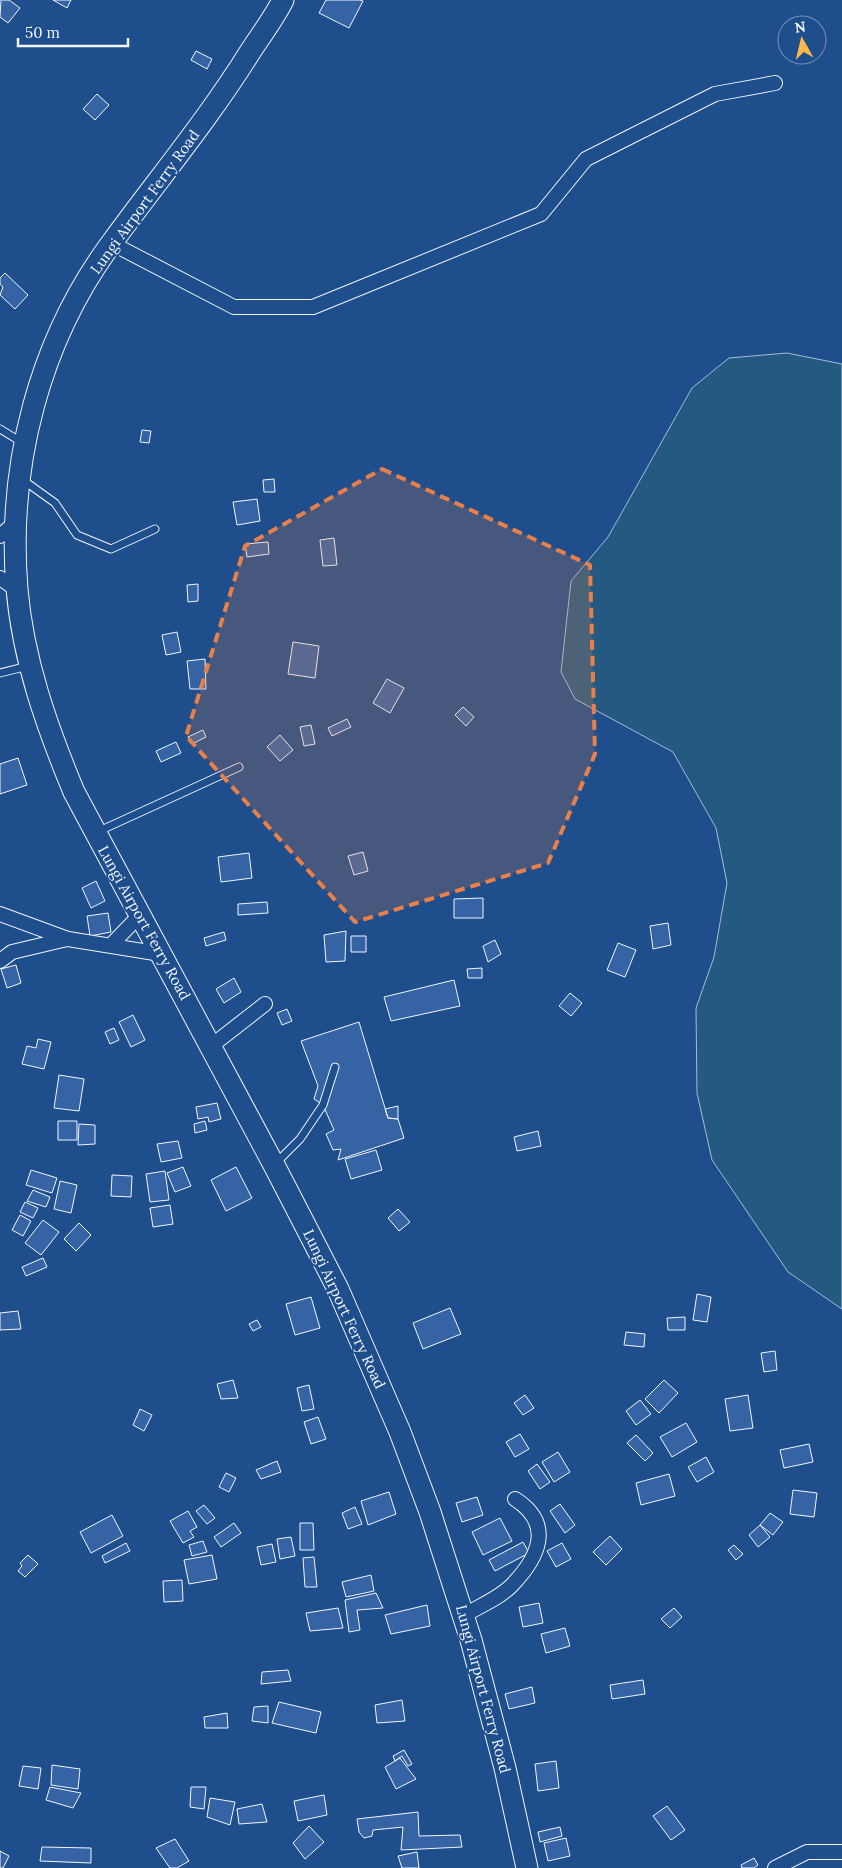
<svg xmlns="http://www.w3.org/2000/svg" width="842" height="1868" font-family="Lora,serif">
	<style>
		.green { fill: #245a82; stroke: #a8bbd7 }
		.building { fill: #3563a3; stroke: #f2f6ff }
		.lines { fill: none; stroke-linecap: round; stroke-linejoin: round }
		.service-casing { stroke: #f2f6ff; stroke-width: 9 }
		.minor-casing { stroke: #f2f6ff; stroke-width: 16 }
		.primary-casing { stroke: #f2f6ff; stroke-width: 23 }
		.service { stroke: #1f4e8c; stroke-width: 7 }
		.minor { stroke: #1f4e8c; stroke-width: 14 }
		.primary { stroke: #1f4e8c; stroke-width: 21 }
		.marked { fill: #ea8049; fill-opacity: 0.2; stroke: #ea8049; stroke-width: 4; stroke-dasharray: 10 6; stroke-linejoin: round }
		.labels { text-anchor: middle; stroke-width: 4; stroke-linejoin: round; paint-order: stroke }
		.street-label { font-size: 15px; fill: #f2f6ff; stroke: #1f4e8c }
	</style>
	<rect width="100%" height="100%" fill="#1f4e8c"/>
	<!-- green -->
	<path class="green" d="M787,353L842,364V1309L788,1272L712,1160L697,1093L696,1008L714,957L727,883L716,828L673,752L575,699L561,672L571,581L608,537L692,388L729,358Z"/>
	<!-- building -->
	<path class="building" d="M1,0H9L20,8L8,23L0,17Z
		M53,0H71L67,8Z
		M326,0H360L363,1L349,28L319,13Z
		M196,51L212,59L207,69L191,60Z
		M97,94L109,105L95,120L83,109Z
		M5,273L28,295L15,309L0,295L3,287L0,284V278Z
		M142,430L151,431L149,443L140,442Z
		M274,479L275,492H264L263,480Z
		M257,499L260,521L237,525L233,502Z
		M334,538L337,565L323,566L320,540Z
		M268,542L269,554L247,557L245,544Z
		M198,584V601L188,602L187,585Z
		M177,632L181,652L166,655L162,635Z
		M293,642L319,646L315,678L288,674Z
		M205,659L206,689H190L187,661Z
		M387,679L404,688L390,713L373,703Z
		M463,707L474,717L466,726L455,715Z
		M347,719L351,727L332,736L328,728Z
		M311,725L315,744L304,746L300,727Z
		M203,730L206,737L192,744L188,737Z
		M280,735L293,750L280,761L267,747Z
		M176,742L181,753L161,762L156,751Z
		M18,758L27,785L0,794V764Z
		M363,852L368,871L354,875L348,856Z
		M249,853L252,878L221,882L218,857Z
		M96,881L105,901L91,908L82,888Z
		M483,898V918H454V899Z
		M267,902L268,913L238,915V904Z
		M108,913L111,932L90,936L87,916Z
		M668,923L671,945L653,949L650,926Z
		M346,931L345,961L326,962L324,935Z
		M224,932L226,940L206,946L204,938Z
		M351,936H366V952H351Z
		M495,940L501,954L488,962L483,946Z
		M618,943L636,950L625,977L607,970Z
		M16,965L21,983L7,988L1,969Z
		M482,968V978H468L467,969Z
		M234,978L241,992L224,1003L216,989Z
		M454,980L460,1006L391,1021L384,997Z
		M570,993L582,1003L571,1016L559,1006Z
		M287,1009L292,1021L282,1025L277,1013Z
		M133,1015L145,1040L131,1047L119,1022Z
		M359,1022L388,1118L398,1119L404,1138L338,1160L341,1149L333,1150L326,1134L334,1130L323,1105L314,1099L318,1086L301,1041Z
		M114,1028L119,1040L110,1044L105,1032Z
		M38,1039L51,1042L44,1069L22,1064L27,1046L36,1048Z
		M59,1075L84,1079L79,1111L54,1108Z
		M217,1103L221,1119L209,1122L208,1117L198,1119L196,1107Z
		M398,1106V1119L388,1118L385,1109Z
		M58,1121H77V1140H58Z
		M205,1121L207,1130L195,1133L194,1124Z
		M79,1124L95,1125V1144L78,1145Z
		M538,1131L541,1146L517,1151L514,1137Z
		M178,1141L182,1158L161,1162L157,1144Z
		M376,1150L382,1170L351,1179L345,1159Z
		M183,1167L191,1186L175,1192L167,1173Z
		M236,1167L252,1198L226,1211L211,1180Z
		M31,1170L57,1178L52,1193L26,1185Z
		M165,1171L169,1200L150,1202L146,1174Z
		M112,1175L132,1176L131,1197L111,1196Z
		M60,1181L77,1185L71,1213L54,1209Z
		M33,1190L50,1197L46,1207L27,1201Z
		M25,1202L38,1208L33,1218L20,1212Z
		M170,1205L173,1224L153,1227L150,1208Z
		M398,1209L410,1222L399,1231L388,1218Z
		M20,1215L31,1221L23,1236L12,1230Z
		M43,1220L59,1232L41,1255L25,1243Z
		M79,1223L91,1235L76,1251L64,1239Z
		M43,1258L47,1267L26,1276L22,1267Z
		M697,1294L711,1297L707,1322L693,1320Z
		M311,1297L320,1328L295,1335L286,1304Z
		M450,1308L461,1334L423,1349L413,1323Z
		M18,1311L21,1329L0,1330V1313Z
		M685,1317V1330H668L667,1318Z
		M257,1320L261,1327L253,1331L249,1324Z
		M626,1332L645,1334L644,1347L624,1345Z
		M775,1351L777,1370L764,1372L761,1353Z
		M233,1380L238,1398L221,1399L217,1384Z
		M664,1380L678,1393L659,1413L645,1399Z
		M309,1385L314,1409L302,1411L297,1388Z
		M525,1395L534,1408L523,1415L514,1403Z
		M748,1395L753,1428L730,1431L725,1399Z
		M640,1400L651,1414L636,1425L626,1411Z
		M140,1409L152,1415L144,1431L133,1425Z
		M318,1417L326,1439L311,1444L304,1422Z
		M686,1423L697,1442L672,1457L660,1437Z
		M520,1434L529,1449L515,1457L506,1442Z
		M636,1435L653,1453L645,1461L627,1443Z
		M809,1444L813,1462L784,1468L780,1450Z
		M558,1452L570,1472L554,1482L542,1462Z
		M706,1457L714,1472L697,1482L688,1467Z
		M277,1461L281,1472L261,1479L256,1470Z
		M537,1464L550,1482L540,1489L528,1471Z
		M226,1473L236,1478L229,1492L219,1487Z
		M669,1474L675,1496L641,1505L636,1483Z
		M793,1490L817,1493L814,1517L790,1514Z
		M389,1492L396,1514L368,1525L361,1501Z
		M477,1497L483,1515L462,1522L456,1503Z
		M560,1504L575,1525L565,1533L550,1511Z
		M204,1505L215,1518L207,1524L196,1511Z
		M355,1507L362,1524L348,1529L342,1513Z
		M188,1511L197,1527L190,1531L194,1537L183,1543L170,1521Z
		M770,1513L783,1522L773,1535L760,1525Z
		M112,1515L123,1536L91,1553L80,1532Z
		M500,1518L512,1541L483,1555L472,1532Z
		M234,1523L241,1533L221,1547L214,1537Z
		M300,1523H313L314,1550H300Z
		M760,1525L770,1537L758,1547L749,1535Z
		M610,1536L622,1549L606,1565L593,1552Z
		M291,1537L295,1556L280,1559L277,1539Z
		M203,1541L207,1552L192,1556L189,1545Z
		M523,1542L529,1553L495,1571L489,1560Z
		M126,1543L130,1551L105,1563L102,1556Z
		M562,1543L571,1559L556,1567L547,1551Z
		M272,1544L276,1562L261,1565L257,1547Z
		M734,1545L743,1554L736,1560L728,1550Z
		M28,1555L38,1564L25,1577L18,1571L22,1566L20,1563Z
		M212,1555L217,1579L189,1584L184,1560Z
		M314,1557L317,1587H305L303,1558Z
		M371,1575L374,1591L346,1597L342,1582Z
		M182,1580L183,1601L164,1602L163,1581Z
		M376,1593L383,1608L357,1610L360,1630L349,1632L345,1600Z
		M539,1603L543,1623L523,1627L519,1607Z
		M427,1605L430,1626L391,1634L385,1615Z
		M338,1608L343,1628L310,1631L306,1613Z
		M674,1608L682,1617L670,1628L661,1619Z
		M565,1628L570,1646L546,1653L541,1634Z
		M288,1670L291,1681L261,1684L262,1672Z
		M643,1680L645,1694L612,1699L610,1685Z
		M532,1687L535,1703L509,1709L505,1694Z
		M402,1700L405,1721L377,1723L375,1705Z
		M279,1702L321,1712L316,1733L272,1723Z
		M268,1706V1723L252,1721L254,1707Z
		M227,1713L228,1728H205L204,1717Z
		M404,1750L412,1764L408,1766L402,1756L395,1761L393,1756Z
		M400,1758L416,1779L396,1789L385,1767Z
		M556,1761L559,1788L538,1791L535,1764Z
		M52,1765L80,1769L78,1789L51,1785Z
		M23,1766L41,1768L38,1789L19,1786Z
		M50,1787L81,1793L73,1808L46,1800Z
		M191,1787H206L204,1809L190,1807Z
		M324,1795L327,1815L298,1821L294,1801Z
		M210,1798L235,1802L230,1825L207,1817Z
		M262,1804L267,1822L239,1824L237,1809Z
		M667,1806L685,1830L671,1840L653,1816Z
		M418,1812L419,1836L460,1835L462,1847L401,1850L403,1827L373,1830L372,1836L364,1838L359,1832L357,1819Z
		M309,1826L324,1842L305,1859L293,1843Z
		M560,1827L562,1836L540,1842L538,1832Z
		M566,1838L570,1856L548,1861L544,1843Z
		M175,1839L189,1861L177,1868H170L156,1848Z
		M42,1847L91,1848V1863L40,1861Z
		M0,1851L9,1856L3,1868H0Z
		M417,1852L419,1868H402L398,1856Z
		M754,1858L758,1865L754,1868H742L741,1865Z"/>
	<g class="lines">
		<!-- service casing -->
		<g class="service-casing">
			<path id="service" d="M0,429L23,443
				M23,480L55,503L77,535L111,549L155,529
				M0,673L28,666
				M97,832L239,767
				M276,1163L300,1139L323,1105L335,1067"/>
		</g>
		<!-- minor casing -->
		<g class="minor-casing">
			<path id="minor" d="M111,243L234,307H313L541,214L586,159L715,94L775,83
				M0,536L16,522
				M0,578L17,590
				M0,914L68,939L161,954
				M111,945L140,915
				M0,961L12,952L67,939
				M210,1047L265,1004
				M463,1616C479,1606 500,1598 512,1585C539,1557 554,1524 515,1499
				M775,1868L807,1852H842"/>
		</g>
		<!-- primary casing -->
		<g class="primary-casing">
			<path id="primary" d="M283,0C274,18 261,35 250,52C209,118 159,178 113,241C39,340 7,466 17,589C23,660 47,727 74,792L274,1165L338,1289L400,1432L430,1512L471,1640L505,1768L527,1868"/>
		</g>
		<!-- service -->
		<use href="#service" class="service"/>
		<!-- minor -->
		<use href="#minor" class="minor"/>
		<!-- primary -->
		<use href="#primary" class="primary"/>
	</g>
	<!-- marked area -->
	<path class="marked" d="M382,469L590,565L595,754L548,863L355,922L186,736L245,546Z"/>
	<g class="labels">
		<!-- street labels -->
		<g class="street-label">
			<text transform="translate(145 202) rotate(-54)" y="5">Lungi Airport Ferry Road</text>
			<text transform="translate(144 923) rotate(61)" y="5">Lungi Airport Ferry Road</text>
			<text transform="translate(344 1309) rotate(65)" y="5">Lungi Airport Ferry Road</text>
			<text transform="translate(483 1689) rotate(75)" y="5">Lungi Airport Ferry Road</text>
		</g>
	</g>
	<!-- north arrow -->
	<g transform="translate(802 40) rotate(352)"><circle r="24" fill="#1f4e8c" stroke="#7391ba"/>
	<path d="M0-4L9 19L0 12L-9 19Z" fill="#ffb74d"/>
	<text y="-8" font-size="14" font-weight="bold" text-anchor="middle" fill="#f2f6ff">N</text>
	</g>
	<!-- scale -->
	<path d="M18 38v8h110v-8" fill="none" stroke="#f2f6ff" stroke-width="2.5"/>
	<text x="25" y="38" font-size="15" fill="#f2f6ff" stroke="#1f4e8c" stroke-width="4" paint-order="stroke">50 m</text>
</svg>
